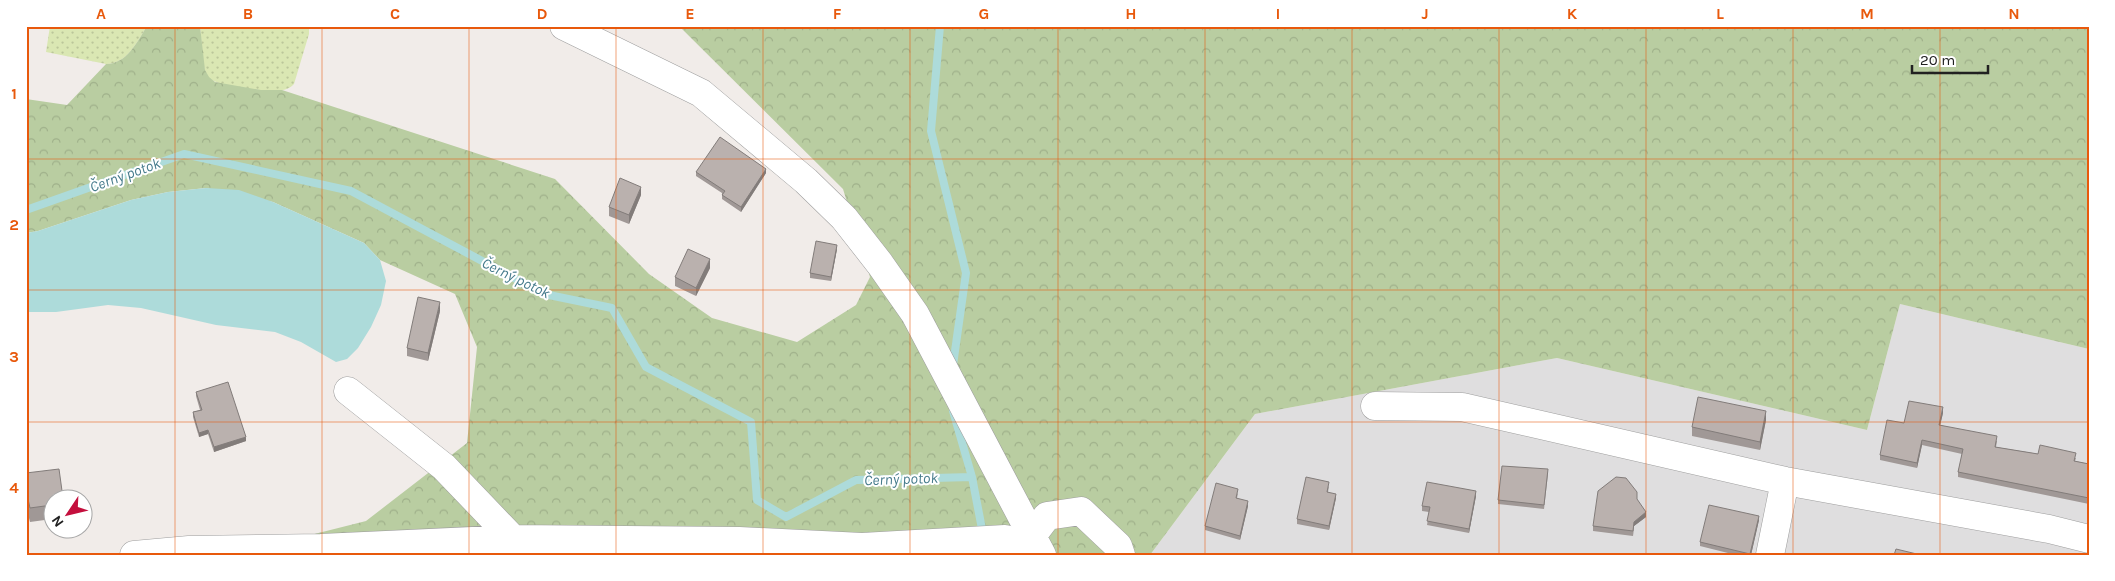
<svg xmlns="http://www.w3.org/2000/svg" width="2115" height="581" font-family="Karla,sans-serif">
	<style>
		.residential { fill: #dfdedf }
		.grass { fill: url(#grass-dots) }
		.forest { fill: url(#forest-crowns) }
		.water { fill: #addbda }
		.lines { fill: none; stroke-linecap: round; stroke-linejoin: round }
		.stream { stroke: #addbda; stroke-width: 8 }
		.minor-casing { stroke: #9e9e9e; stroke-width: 29 }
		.minor { stroke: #fff; stroke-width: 28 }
		.wall { fill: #a09896 }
		.shaded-wall { fill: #827c7a }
		.building { fill: #bab1ae; stroke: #827c7a }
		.grid { fill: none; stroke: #e8590c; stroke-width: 1; stroke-opacity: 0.55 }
		.labels { text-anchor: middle; stroke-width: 4; stroke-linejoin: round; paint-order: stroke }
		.water-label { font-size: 15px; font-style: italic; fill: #467b8c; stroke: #fff }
		.neatline { fill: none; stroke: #e8590c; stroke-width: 2 }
		.grid-label { font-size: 16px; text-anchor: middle; font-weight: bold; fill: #e8590c }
	</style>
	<defs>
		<pattern id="grass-dots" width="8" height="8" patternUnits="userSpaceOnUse" patternTransform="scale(1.25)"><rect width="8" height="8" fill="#dae7b3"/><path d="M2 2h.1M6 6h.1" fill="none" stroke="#bbc69a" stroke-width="1.8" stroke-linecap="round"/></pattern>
		<pattern id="forest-crowns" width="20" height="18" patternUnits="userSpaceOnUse" patternTransform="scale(1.25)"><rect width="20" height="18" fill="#b9cda1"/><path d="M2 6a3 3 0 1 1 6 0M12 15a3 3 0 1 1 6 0" fill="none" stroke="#9fb08a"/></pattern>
	</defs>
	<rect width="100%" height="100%" fill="#f1ece9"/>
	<!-- residential -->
	<path class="residential" d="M1900,304L2089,349V555H1150L1255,414L1557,358L1867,430Z"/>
	<!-- grass -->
	<path class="grass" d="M50,26H147C137,42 127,64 106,64L46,52Z
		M200,26H309V34L294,84C290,88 286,90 280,90C267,92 216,87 208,77C201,66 202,39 200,26Z"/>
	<!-- forest -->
	<path class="forest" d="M147,26H200L205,70L209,77L215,82L261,90H282L555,179L649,274L712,318L797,342L856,305L870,277L843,189L679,26H2089V349L1900,304L1867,430L1557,358L1255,414L1150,555H231L366,521L467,443L477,347L455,294L380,260L364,243L273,202L206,188L168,192L131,200L38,231L26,233V99L67,105L106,64C127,64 137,42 147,26Z"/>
	<!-- water -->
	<path class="water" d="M206,188L239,190L273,202L364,243L380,260L386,281L381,305L371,327L358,348L347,359L336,362L301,342L275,332L216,325L141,308L108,305L56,312H26V233L38,231L131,200L168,192Z"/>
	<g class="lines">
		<!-- stream -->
		<path class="stream" d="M940,26L931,131L966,273L953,365
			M26,210L184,154L351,191L544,294L612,308L646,367L751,422L757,500L786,517L856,480L972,477L987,555
			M953,411L972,477"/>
		<!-- minor casing -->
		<g class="minor-casing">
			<path id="minor" d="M564,26L701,93L806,181L844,218L880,264L915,314L1042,555
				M348,391L444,467L513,539
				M1375,406L1462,407L1785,481L2049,529L2089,539
				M1032,536L1047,516L1081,511L1118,546L1121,555
				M134,555L189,550L321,548L513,539L739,541L862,547L1005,539L1038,548
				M1770,555L1785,481"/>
		</g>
		<!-- minor -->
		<use href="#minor" class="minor"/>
	</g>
	<!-- wall -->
	<path class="wall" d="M696,172L766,173L741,212L722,199V193L696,176Z
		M641,195L629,224L609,216V207Z
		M837,249L831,281L810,278V273Z
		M710,268L696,296L675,286V277Z
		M440,311L428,361L407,356V348Z
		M196,392L246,441L214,452L208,434L199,437L193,417V412L200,410L196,396Z
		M1943,413L1940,425L1997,441L1996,447L2038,454L2076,458L2075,461L2089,464V504L1958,477V472L1962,454L1922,445L1917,468L1880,460V455Z
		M1766,420L1760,450L1692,436V427Z
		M26,473L52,498V519L30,522L28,514H26Z
		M1548,474L1544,509L1498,504V500Z
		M1329,486L1328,492L1336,498L1329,530L1297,524V519Z
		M1238,493L1237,498L1248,506L1240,540L1205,530V526Z
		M1476,496L1469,533L1427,525L1429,512L1422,511V506Z
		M1637,500L1646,517L1634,526L1633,536L1593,531V526Z
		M1759,520L1751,555H1736L1700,546V542Z"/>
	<!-- shaded-wall -->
	<path class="shaded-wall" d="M766,169V173L741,212V207Z
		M641,187V195L629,224V215Z
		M837,245V249L831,281V277Z
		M710,259V268L696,296V288Z
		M440,302V311L428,361V353Z
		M1943,407V413L1939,430V425Z
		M1766,411V420L1760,450V442Z
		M208,430V434L199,437V433Z
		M246,437V441L214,452V447Z
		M1922,440V445L1917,468V463Z
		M1476,491V496L1469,533V529Z
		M1336,494V498L1329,530V526Z
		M1248,501V506L1240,540V536Z
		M1646,512V517L1634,526L1633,536L1634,522Z
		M1759,516V520L1751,555H1750Z"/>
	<!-- building -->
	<path class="building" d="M720,137L766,169L741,207L722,195L725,191L696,172Z
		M620,178L641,187L629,215L609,207Z
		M816,241L837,245L831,277L810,273Z
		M688,249L710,259L696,288L675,277Z
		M418,297L440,302L428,353L407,348Z
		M228,382L246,437L214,447L208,430L199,433L196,423L193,412L202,410L196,392Z
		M1698,397L1766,411L1760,442L1692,427Z
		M1909,401L1943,407L1939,425L1997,436L1995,447L2038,454L2040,445L2076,453L2074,461L2089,464V498L1958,472L1963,449L1922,440L1917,463L1880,455L1887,420L1904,423Z
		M1502,466L1548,469L1544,505L1498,500Z
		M59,469L63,498H52V505L30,508L28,499L26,500V473Z
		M1306,477L1329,482L1327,492L1336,494L1329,526L1297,519Z
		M1616,477L1626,478L1637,492V499L1646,512L1634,522L1633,531L1593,526L1598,491Z
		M1427,482L1476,491L1469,529L1427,521L1430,507L1422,506Z
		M1216,483L1238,489L1236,498L1248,501L1240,536L1205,526Z
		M1709,505L1759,516L1750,554L1700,542Z
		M1896,549L1921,555H1894Z"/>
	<!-- grid -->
	<path class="grid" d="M175,26V555M322,26V555M469,26V555M616,26V555M763,26V555M910,26V555M1058,26V555M1205,26V555M1352,26V555M1499,26V555M1646,26V555M1793,26V555M1940,26V555M26,159H2089M26,290H2089M26,422H2089"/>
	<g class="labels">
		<!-- water labels -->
		<g class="water-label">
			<text transform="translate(125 175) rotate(-20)" y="5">Černý potok</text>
			<text transform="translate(516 278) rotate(26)" y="5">Černý potok</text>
			<text transform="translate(901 479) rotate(-2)" y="5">Černý potok</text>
		</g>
	</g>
	<!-- border -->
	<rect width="2115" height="581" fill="none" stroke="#ffffff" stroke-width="55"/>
	<!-- north arrow -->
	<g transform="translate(68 514) rotate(235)"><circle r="24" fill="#ffffff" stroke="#a6a6a6"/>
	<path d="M0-4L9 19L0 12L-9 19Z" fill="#c40f3d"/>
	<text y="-8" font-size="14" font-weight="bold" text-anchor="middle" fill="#212121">N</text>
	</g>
	<!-- scale -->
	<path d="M1912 65v8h76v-8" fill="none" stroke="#212121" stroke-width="2.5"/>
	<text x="1920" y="65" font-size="15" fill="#212121" stroke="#ffffff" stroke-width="4" paint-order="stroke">20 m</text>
	<rect x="28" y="28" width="2060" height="526" class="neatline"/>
	<g class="grid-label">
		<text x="101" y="19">A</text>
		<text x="248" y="19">B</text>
		<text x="395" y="19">C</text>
		<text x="542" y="19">D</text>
		<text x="690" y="19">E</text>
		<text x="837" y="19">F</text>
		<text x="984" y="19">G</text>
		<text x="1131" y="19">H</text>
		<text x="1278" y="19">I</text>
		<text x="1425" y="19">J</text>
		<text x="1572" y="19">K</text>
		<text x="1720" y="19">L</text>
		<text x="1867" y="19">M</text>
		<text x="2014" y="19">N</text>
		<text x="14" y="99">1</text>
		<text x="14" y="230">2</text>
		<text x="14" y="362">3</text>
		<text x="14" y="493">4</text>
	</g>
</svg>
